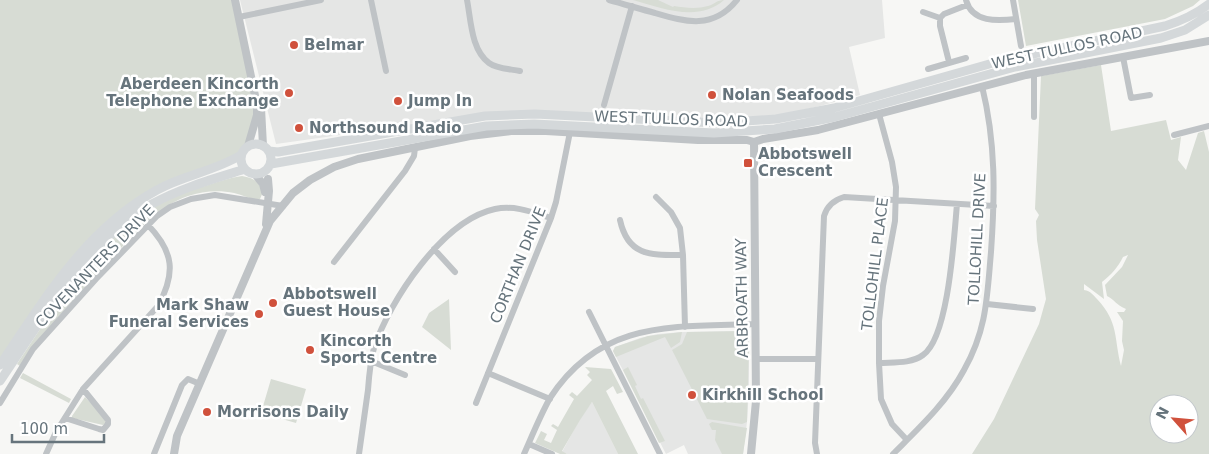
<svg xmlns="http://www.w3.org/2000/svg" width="1209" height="454" font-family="'DejaVu Sans',sans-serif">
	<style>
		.built { fill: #e5e6e5 }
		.green { fill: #d7dcd4; fill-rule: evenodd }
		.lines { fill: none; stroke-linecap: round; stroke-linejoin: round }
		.minor { stroke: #bfc3c6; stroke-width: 6 }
		.tertiary { stroke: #bfc3c6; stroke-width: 8 }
		.secondary { stroke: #d4d8da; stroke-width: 9 }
		.poi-dot { fill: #d0513c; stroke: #fff; stroke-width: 2 }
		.labels { text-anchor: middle; stroke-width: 5; stroke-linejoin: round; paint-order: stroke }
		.poi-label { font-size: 15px; font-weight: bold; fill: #66747c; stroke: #fff; text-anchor: start }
		.street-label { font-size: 15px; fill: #66747c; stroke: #fff }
	</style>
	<rect width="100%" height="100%" fill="#f7f7f5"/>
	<!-- built -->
	<path class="built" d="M240,0H882L885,38L849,47L860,95L820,106L776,116L737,120L483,115L276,144Z
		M745,331L749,334V389L747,422L743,454H688L684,445L666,454L613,351L615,347L640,338L658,334L682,332Z
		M592,402L618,454H567L562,452L582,415Z"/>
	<!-- green -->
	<path class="green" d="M0,0H235L257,105L245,148L241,155L174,182L98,233L0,365Z
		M633,0H658L673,7L674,6C685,8 698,9 708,6C715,4 717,0 724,0C698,23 662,8 633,0Z
		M1018,0H1200L1193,6L1165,19L1026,46Z
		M1101,65L1111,131L1166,120L1171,140L1181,137L1178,160L1186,170L1198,133L1204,131L1209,152V454H972L994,419L1039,324L1044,306L1046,299L1037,240L1036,221L1039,215L1035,209L1041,76ZM1128,255L1122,267L1105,285L1107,296C1115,300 1115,304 1126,309L1124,312H1117L1123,321L1122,341L1124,350L1121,366C1114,339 1119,322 1097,299C1093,295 1091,291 1084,290V284L1104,299L1102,282C1111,275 1118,267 1123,257ZM1159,404H1189V434H1159Z
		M242,176C254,178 258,181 263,192L260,199C251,200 243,195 234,193C219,190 203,191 188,196C154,208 128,241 104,267C74,298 45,330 20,366L17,364C59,301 104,226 176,194C185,190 196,188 205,186C217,182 229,178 242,176Z
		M449,299L451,350L422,327L429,313Z
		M745,331L749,334V345L747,422L742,424L707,419L672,350L682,344L687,332Z
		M682,332L680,342L671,348L665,337L616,357L613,351L615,347L648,336Z
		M585,367L611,369L623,392L617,394L613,386L606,391L638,454H618L592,402L580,420L562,451L567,454H560L535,443L541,431L547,434L544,440L551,443L557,430L551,426L553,424L558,427L574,399L569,395L572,392L577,396L592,380L587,375L590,372Z
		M628,367L637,385L635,386L641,399L643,398L665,441L659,443L623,370Z
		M23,373L71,399L69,403L20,378Z
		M271,379L306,389L296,423L261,413Z
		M85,397L105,418L106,423L103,425L72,418V416Z
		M712,422L747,428L743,454H722L715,440L716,430H712L709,424Z"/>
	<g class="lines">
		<!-- minor -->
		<path class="minor" d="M371,0L386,71
			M467,0C471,20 471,50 489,63C497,69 511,69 520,71
			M609,0C624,4 640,9 655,13C686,22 713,30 737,0
			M966,0C972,23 998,21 1016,19
			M1013,0L1021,46
			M923,12L940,18
			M239,17L321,0
			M1123,57L1131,98L1150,95
			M949,62L940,26V18L944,14L967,5
			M928,69L966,58
			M1034,74V117
			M604,105L632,6
			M879,114L892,162L896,187L895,221L883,286L879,321V363L881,399L892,424L907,440
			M1174,135L1209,126
			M656,197L671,212L680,228L683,255L685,327
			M620,220C628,257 652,255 683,255
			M434,249L455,272
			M334,262L405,171L414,156L415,148
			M987,304L1033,309
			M589,312L660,454
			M757,359H818
			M371,361L405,375
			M879,363C893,362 911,364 923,355C949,337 954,236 957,204
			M488,373L550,399
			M0,403L33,349L96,279L157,216L170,207L191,199L215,195L283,206
			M476,403L551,218L556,202L570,132
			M65,418L99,429L103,430L108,424V420L83,389
			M529,444L552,454
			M46,454L56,432L83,389L158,306C176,273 174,252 148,225
			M154,454L182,385L188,379L200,384
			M359,454C362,433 365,411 368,390C369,376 370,362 374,348C390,300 443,220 495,209C515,205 532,212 551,218
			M524,454C532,436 540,416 550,398C601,319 674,327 756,324
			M817,454L815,443L824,216C827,206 834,200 844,197L994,206
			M893,454C919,428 947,402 964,370C987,329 987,297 991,252C995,195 996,143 982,86"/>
		<!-- tertiary -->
		<path class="tertiary" d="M235,0L257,105V115L248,146
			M261,108L263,146
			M255,174L263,184L265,192
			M266,224L269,191L268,179
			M174,454L177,436L270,221L293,193L310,180L334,167L358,159L470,136L511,131H546L698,140H747L754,142L763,139L818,130L1026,75L1209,41
			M751,454L756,401L754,142"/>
		<!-- secondary -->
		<path class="secondary" d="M241 159a15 15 0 1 1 30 0a15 15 0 1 1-30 0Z
			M269,151L278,152L485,116L535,114L717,123L776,119L834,108L1000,61L1165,26C1181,21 1196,14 1209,4
			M271,164L486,126L534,124L714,133L775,129L835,117L1015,67L1161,38L1185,30L1209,15
			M0,365C44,300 86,229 157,190C184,175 215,171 241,155
			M0,381C40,322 89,239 152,204C181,188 213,179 245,169"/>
	</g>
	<!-- markers -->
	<g class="poi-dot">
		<circle cx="294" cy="45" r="5"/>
		<circle cx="289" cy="93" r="5"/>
		<circle cx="712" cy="95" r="5"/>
		<circle cx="398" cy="101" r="5"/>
		<circle cx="299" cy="128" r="5"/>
		<rect x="743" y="158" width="10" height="10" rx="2.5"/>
		<circle cx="273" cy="303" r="5"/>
		<circle cx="259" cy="314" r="5"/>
		<circle cx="310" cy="350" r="5"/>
		<circle cx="692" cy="395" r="5"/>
		<circle cx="207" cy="412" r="5"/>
	</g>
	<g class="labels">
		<!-- poi labels -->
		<g class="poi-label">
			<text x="304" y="50">Belmar</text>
			<text x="279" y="89" text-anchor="end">Aberdeen Kincorth<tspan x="279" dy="17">Telephone Exchange</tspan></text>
			<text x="722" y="100">Nolan Seafoods</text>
			<text x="408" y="106">Jump In</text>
			<text x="309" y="133">Northsound Radio</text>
			<text x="758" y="159">Abbotswell<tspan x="758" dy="17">Crescent</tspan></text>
			<text x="283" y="299">Abbotswell<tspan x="283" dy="17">Guest House</tspan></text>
			<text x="249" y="310" text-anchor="end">Mark Shaw<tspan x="249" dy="17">Funeral Services</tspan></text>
			<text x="320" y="346">Kincorth<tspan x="320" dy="17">Sports Centre</tspan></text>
			<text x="702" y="400">Kirkhill School</text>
			<text x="217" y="417">Morrisons Daily</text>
		</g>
		<!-- street labels -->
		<g class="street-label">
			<text transform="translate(1067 48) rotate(-12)" y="5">WEST TULLOS ROAD</text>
			<text transform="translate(671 119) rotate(2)" y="5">WEST TULLOS ROAD</text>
			<text transform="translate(977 239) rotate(-87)" y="5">TOLLOHILL DRIVE</text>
			<text transform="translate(875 264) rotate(-83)" y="5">TOLLOHILL PLACE</text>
			<text transform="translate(518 265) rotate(-68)" y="5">CORTHAN DRIVE</text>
			<text transform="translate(95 266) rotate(-46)" y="5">COVENANTERS DRIVE</text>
			<text transform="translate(742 298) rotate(-91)" y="5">ARBROATH WAY</text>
		</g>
	</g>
	<!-- north arrow -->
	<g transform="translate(1174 419) rotate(297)"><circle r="24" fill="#ffffff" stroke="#c2c7cb"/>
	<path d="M0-4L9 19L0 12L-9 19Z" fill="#d0513c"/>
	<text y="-8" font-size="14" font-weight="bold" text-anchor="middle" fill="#66747c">N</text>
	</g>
	<!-- scale -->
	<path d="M12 434v8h92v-8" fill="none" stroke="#66747c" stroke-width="2.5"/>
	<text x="20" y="434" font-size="15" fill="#66747c" stroke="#ffffff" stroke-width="4" paint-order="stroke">100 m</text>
</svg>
